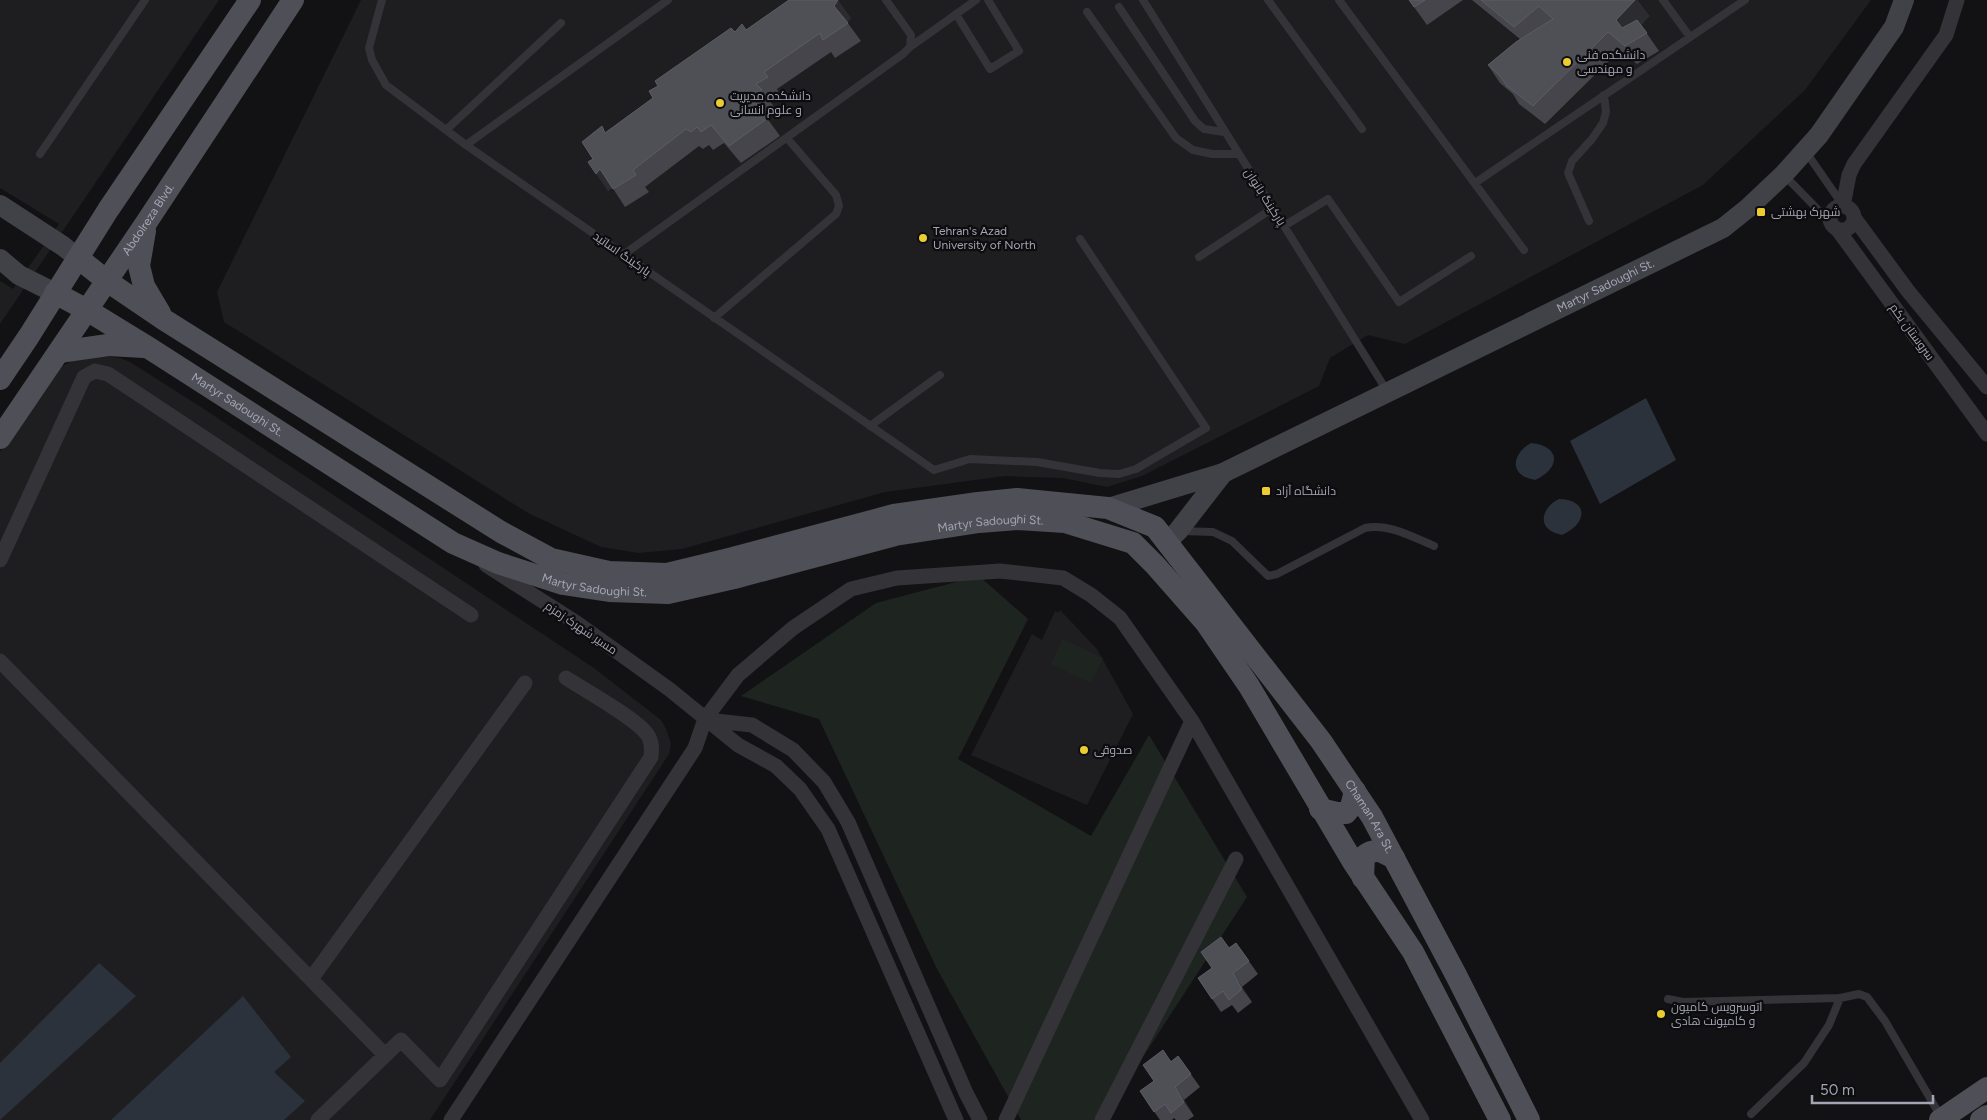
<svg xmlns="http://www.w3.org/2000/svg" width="1987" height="1120" font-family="Figtree,Cairo,sans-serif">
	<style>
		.built { fill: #1e1e20 }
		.green { fill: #1e2520 }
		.water { fill: #2b323b }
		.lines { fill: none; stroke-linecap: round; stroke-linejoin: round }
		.lane { stroke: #333338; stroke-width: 8 }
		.street { stroke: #333338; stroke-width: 15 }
		.secondary { stroke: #414148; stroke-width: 20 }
		.primary { stroke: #4f4f57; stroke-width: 22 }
		.wall { fill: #45454b }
		.shaded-wall { fill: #2c2c30 }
		.building { fill: #4f5056; stroke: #5c5d65 }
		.poi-dot { fill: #ebcd31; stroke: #0d0c0e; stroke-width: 2 }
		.labels { text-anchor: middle; stroke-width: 4.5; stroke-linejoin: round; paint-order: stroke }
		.poi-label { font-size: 12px; fill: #a3a5b3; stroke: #0d0c0e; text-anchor: start }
		.street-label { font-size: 12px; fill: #a3a5b3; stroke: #0d0c0e }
	</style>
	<rect width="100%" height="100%" fill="#121113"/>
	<!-- built -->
	<path class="built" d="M0,0H219L0,324V281L13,289L59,224L0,188Z
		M361,0H1871L1805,90L1703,185L1405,344L1368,335L1330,358L1319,386L1142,476L1107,487L1063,478L1005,476L885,492L682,549L638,553L601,547L528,513L224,322L217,292Z
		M94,355L120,358L130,362L201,407L594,668L661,720L666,729L671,744L669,754L430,1120H0V452L54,370L74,360Z
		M1060,610L1097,649L1133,714L1087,805L971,755L1032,634L1042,640L1055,611L1058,613Z"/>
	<!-- green -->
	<path class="green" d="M979,576L1028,619L958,759L1091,836L1149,735L1247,897L1102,1120H1021L936,967L819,719L741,696L876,603Z
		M1063,639L1103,658L1091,683L1051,664Z"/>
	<!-- water -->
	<path class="water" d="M1646,398L1676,460L1600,504L1570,441Z
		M1531,443C1562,446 1560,469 1535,480C1531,479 1526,478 1523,476C1508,466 1519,449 1531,443Z
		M1559,499C1590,500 1587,524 1562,535C1559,534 1554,533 1551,531C1536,521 1547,504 1559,499Z
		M99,963L136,996L0,1120V1063Z
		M243,996L291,1057L274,1072L305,1101L284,1120H111Z"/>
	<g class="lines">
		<!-- lane -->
		<path class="lane" d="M382,0L369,48L372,60L386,85L466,145L934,470L970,459L1037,462L1100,473L1119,474L1136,469L1206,428L1080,239
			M1143,0L1387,391
			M1268,0L1362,129
			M1339,0L1524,250
			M1663,0L1690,37
			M1119,7L1195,121L1204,129L1224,132
			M1087,12L1176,138L1193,150L1212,154H1237
			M956,14L990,69L1019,51L988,0
			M910,47L976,0
			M446,130L561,23
			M466,145L668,0
			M1806,152L1842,204
			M40,154L145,0
			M1785,176L1830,222
			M1475,183L1745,0
			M1589,221L1568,173L1572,161L1592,139L1603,123L1606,112L1604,95
			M1284,226L1328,199L1399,302L1471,256
			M623,255L903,54L910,47L911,35L886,0
			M1199,257L1273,208
			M714,318L836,214L839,206L836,195L787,138
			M870,426L940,375
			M1180,531L1213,532L1232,541L1268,576L1277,574L1365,528C1388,523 1413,537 1434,546
			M1668,999L1683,1002L1840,998L1859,994L1867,997L1885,1021L1941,1117
			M1751,1114L1804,1063L1829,1025L1840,998"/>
		<!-- street -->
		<path class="street" d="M1830 218a12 12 0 1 1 24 0a12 12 0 1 1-24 0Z
			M1843,206L1849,175L1854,164L1946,35L1957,0
			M1855,219L1908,291L1987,387
			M1838,230L1987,434
			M0,560L84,377L95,371L108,374L471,615
			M486,565L577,623L669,689L738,745L776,766L800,789L828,829L956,1120
			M0,661L385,1055
			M707,720L752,725L793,750L824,782L848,822L966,1093L980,1120
			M311,979L525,683
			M318,1120L401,1040L440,1080L651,757C652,748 652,741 647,734C635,718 585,690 566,678
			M451,1120L695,748L705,719L738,675L793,628L851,589L897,578L1000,571L1063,578L1091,595L1120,618L1192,721L1422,1120
			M1006,1120L1192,721
			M1102,1120L1236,859"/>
		<!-- secondary -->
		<g class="secondary">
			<path d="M0,205L63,246L78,258"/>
			<path d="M0,259L19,275L55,293"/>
			<path id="s1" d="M1108,508L1223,473L1723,228L1748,208L1784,174L1819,135L1894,27L1904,0"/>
			<path d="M1167,542L1178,531L1223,473"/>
		</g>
		<!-- primary -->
		<g class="primary">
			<path d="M145,231L139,266L144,286L160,313"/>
			<path id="s2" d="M78,258L107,281L163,319L501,532L551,559L609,572L667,574L733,558L894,515L978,503L1017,499L1108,508L1155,527L1321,741L1372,817L1456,975L1529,1120"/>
			<path id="s3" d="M55,293L87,310L149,348L453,543L498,563L563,584L609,591L668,593L734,578L895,535L979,522L1018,519L1065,522L1133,543L1155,565L1206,623L1249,686L1353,862L1413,952L1500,1120"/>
			<path d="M59,352L108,345L144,347"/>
			<path d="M0,379L29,336L108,210L250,0"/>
			<path id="s4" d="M0,438L146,223L293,0"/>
			<path d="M1320,809L1337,813H1346L1351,807L1355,791"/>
			<path d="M1363,878L1364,856C1376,847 1382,852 1394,858"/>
			<path d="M1940,1120L1987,1088"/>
			<path d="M1981,1120L1987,1116"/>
		</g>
	</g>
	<!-- wall -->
	<path class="wall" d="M1409,0H1463L1427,25Z
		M1472,0H1637L1649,16L1641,25L1659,51L1637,64L1620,50L1545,124L1519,104L1513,94L1500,83L1488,65L1520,39Z
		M851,18L847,22L861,41L835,58L831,52L777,89L780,95L770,101L774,107L764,114L780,136L741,163L724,143L713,150L709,145L703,149L699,146L645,187L649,192L625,207L612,187L608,191L593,159L606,132L653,98L658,86L735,32L746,30Z
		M1236,943L1258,974L1242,987L1252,1002L1238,1013L1232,1005L1221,1012L1198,978L1212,968L1229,948Z
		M1178,1056L1200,1087L1184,1100L1194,1116L1188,1120H1176L1174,1118L1172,1120H1160L1140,1091L1154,1081L1171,1061Z"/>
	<!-- shaded-wall -->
	<path class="shaded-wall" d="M838,0L851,18L846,24L834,6Z
		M1635,0H1637L1649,16L1629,38L1616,20Z
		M600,169L612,187L608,191L596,174Z
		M1233,973L1242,987L1252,1002L1242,989Z
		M1175,1087L1184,1100L1194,1116L1184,1102Z"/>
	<!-- building -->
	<path class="building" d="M789,0H838L834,6L848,23L823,40L820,33L764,72L768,77L756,84L762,90L751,97L768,118L729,146L711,125L701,132L697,127L691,132L686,129L633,170L636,175L613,189L600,169L596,174L588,162L593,159L582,142L602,126L605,133L653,98L649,91L658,86L655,81L731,28L735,32L742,24L746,30Z
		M1409,0H1425L1414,7Z
		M1481,0H1635L1616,20L1622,28L1637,20L1647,33L1625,46L1608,32L1533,106L1507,86L1500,76L1488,65L1516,42L1553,19L1539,6L1514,27Z
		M1221,937L1229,948L1236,943L1249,961L1233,973L1242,989L1229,1000L1223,991L1212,999L1198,978L1212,968L1201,952Z
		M1163,1050L1171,1062L1178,1056L1191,1074L1175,1087L1184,1102L1171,1113L1165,1104L1154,1112L1140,1091L1154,1081L1143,1065Z"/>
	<!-- markers -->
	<g class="poi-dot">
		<circle cx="1567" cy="62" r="5"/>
		<circle cx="720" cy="103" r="5"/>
		<rect x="1756" y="207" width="10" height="10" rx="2.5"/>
		<circle cx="923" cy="238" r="5"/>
		<rect x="1261" y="486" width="10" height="10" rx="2.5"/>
		<circle cx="1084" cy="750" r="5"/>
		<circle cx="1661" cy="1014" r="5"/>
	</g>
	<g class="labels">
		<!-- poi labels -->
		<g class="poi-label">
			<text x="1577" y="59">دانشکده فنی<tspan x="1577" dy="14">و مهندسی</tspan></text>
			<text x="730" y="100">دانشکده مدیریت<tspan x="730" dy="14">و علوم انسانی</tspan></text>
			<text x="1771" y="216">شهرک بهشتی</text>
			<text x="933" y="235">Tehran's Azad<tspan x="933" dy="14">University of North</tspan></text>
			<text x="1276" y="495">دانشگاه آزاد</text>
			<text x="1094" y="754">صدوقی</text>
			<text x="1671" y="1011">اتوسرویس کامیون<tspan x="1671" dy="14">و کامیونت هادی</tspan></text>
		</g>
		<!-- street labels -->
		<g class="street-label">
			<text transform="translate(1265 197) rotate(57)" y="4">پارکینگ بانوان</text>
			<text dy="4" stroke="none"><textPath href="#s4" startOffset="264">Abdolreza Blvd.</textPath></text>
			<text transform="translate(622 254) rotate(35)" y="4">پارکینگ اساتید</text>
			<text dy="4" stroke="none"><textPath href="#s1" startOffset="546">Martyr Sadoughi St.</textPath></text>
			<text transform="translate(1912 332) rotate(54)" y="4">سروستان یکم</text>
			<text dy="4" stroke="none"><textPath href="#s3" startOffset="214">Martyr Sadoughi St.</textPath></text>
			<text dy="4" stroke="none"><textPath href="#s3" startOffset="1024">Martyr Sadoughi St.</textPath></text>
			<text dy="4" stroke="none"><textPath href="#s3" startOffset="619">Martyr Sadoughi St.</textPath></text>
			<text transform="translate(581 628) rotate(34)" y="4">مسیر شهرک زمزم</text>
			<text dy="4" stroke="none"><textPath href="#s2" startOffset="1540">Chaman Ara St.</textPath></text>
		</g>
	</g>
	<!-- scale -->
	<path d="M1812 1095v8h121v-8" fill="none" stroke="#a3a5b3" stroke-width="2.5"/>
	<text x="1820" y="1095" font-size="15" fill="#a3a5b3" stroke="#0d0c0e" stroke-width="4" paint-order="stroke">50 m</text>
</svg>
